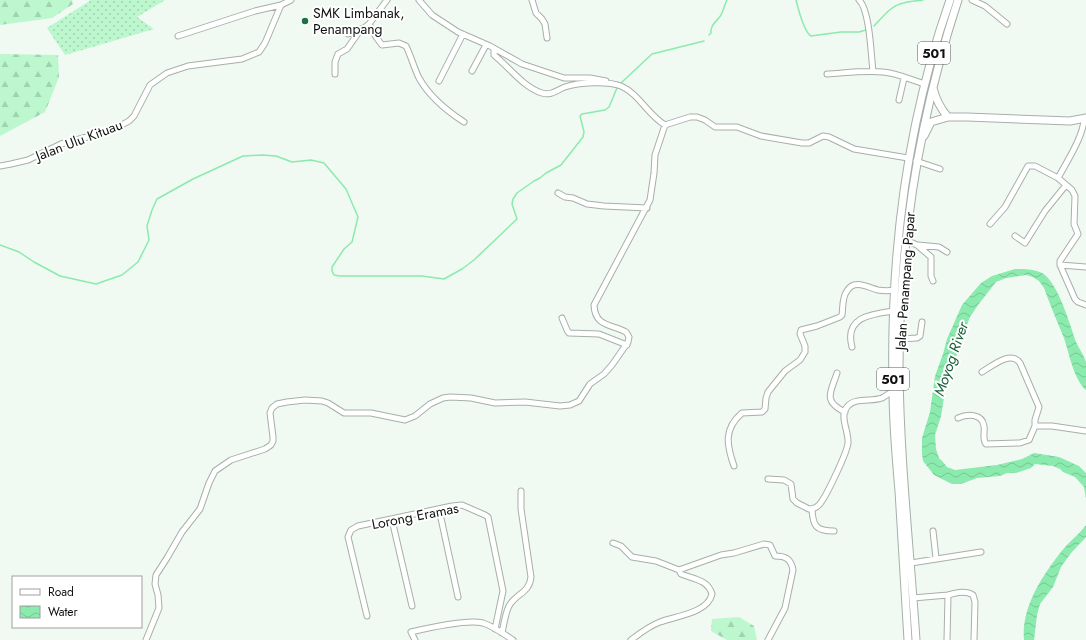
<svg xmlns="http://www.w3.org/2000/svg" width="1086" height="640" font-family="Jost,sans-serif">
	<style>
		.grass { fill: url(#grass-dots) }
		.forest { fill: url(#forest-firs) }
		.water { fill: url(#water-waves) }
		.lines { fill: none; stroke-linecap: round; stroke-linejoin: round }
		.stream { stroke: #8beaad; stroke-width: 1.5 }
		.minor-casing { stroke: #a6b0a9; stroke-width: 7 }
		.major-casing { stroke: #a6b0a9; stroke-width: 9 }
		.minor { stroke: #fff; stroke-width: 5 }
		.major { stroke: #fff; stroke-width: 7 }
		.poi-dot { fill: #1d7143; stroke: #fff; stroke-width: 1.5 }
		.labels { text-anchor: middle; stroke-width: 4; stroke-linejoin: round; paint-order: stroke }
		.shield { fill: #fff; stroke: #565857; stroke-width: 1 }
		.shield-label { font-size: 13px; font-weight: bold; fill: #0e110f }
		.poi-label { font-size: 14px; fill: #0e110f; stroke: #fff; text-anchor: start }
		.street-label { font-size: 14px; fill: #0e110f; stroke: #fff }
		.water-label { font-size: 15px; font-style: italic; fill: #1a5f38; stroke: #fff }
	</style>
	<defs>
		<pattern id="grass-dots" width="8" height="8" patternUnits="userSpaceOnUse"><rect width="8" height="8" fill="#bcf7ce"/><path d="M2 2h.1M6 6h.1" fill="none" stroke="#a0d3b0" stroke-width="1.8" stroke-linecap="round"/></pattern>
		<pattern id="forest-firs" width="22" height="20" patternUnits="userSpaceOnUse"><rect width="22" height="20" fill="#bcf7ce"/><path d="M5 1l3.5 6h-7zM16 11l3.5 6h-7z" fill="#a0d3b0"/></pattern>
		<pattern id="water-waves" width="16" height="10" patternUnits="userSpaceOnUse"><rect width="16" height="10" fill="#8beaad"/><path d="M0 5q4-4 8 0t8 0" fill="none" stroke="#77c894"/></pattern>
	</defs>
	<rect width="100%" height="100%" fill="#f0faf2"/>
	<!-- grass -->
	<path class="grass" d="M91,0H165L137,17L154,29L65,55L47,28Z"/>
	<!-- forest -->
	<path class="forest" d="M0,0H72L73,4L52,18L0,25Z
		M0,54L58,55L59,77L45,112L0,136Z
		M739,617L754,626L757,640H727L711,631L712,619Z"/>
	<!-- water -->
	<path class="water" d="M1015,269C1024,269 1034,269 1042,273C1058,282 1070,325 1076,342C1079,349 1084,355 1086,362C1086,370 1086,381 1086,390C1074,380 1069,353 1064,338C1057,321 1050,305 1044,288L1039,281L1033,277L1026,275L1006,278L996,282L978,305L970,317L965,330L962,344L948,373L941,416L935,435L936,449L939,458L943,462L947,467L955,470L997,465L1022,459L1034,453L1059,457L1079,466L1086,473V499L1084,487L1075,477L1063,472L1060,469L1053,466L1035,464L1031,468L1016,473H1007L1000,476L977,478L961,484H952L934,475L923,461L922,454V438L930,412L935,376L943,354L947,339L962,305L981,283L992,276Z
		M1086,525V537L1071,553L1061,567L1053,587L1040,604L1037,615L1034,640H1024C1021,608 1042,576 1061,552C1068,542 1079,535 1086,525Z"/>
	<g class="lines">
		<!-- stream -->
		<path class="stream" d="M796,0C798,8 804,32 811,36L841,32H859L866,30
			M874,26C883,17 891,5 904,3C910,1 917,1 923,0
			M709,35L711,33C710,23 719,21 722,13C724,8 725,4 727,0
			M621,83L652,54L704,41
			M0,245L19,252L34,262L60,276L96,284L122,275L138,262L149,240L147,226L152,210L157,199L193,179L243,156L262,155L276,156L292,162L311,160L324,163L346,189L358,217L352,242L344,249L332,267V271L334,275L340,276H422L444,279L462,269L474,260L517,219L512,204L513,199L517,193L534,181L540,178L546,173L561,165L583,137L584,132L580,116L582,114L605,110L609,107L617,88"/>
		<!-- minor casing -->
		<g class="minor-casing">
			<path id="minor" d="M419,0L432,15L458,32L490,46L522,64L564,78H590L606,81
				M532,0L536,13L542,19L545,24L547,38
				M859,0C870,10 871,56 873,71
				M972,0L985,6L1007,24
				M369,24L376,37L382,45L399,43L406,46C411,56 414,68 419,78C429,96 447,111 464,122
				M348,34L364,28L369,24L387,0
				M178,36L255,11L281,5
				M494,49V55C509,67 523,87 542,93C551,96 557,90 565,87C579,82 608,81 621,86C639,94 648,115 665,125L690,117H697L705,120L715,127H737L761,136L802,143H809L823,136L829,137L854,149L908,158
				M472,71L486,45
				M335,74V62L338,54L347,49L361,29
				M827,74C845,73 865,70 883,72C897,73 911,80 925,84
				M439,81L463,34
				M899,100L904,78
				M1084,119C1084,135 1066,163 1058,178L1072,190L1075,196L1074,224L1078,234L1060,261V265L1075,299L1078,302L1086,305
				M916,161L940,169
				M0,166L11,164L28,160L61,144L98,134L118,127L129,121L134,116L150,85L167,73L188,66L242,59L259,52L265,43L281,5L291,0
				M558,193L565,197L573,198L587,204L604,206L647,208
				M990,224L1005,207L1028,166H1035L1058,178
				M1015,236L1025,243L1045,211L1066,185
				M906,240L917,245L931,257V276L933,281
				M918,245L939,247L947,252
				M1060,265L1086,267
				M562,318L567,330L569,333L599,334L627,345
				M900,339L917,338L920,336L922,322
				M852,347C844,317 871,314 893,311
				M837,373C831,392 822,401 845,412
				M958,418C967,414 982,413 984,426C985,433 982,439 986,444L1020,443L1029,440L1035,426V420L1039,407L1020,363C1011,350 992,366 982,372
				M1035,426H1052L1086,431
				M734,466C727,446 723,429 742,413L762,412L765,409L766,398L768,392L785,371L800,360L805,352V346L800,334L801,330L817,326L840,317L842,315C843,308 842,297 847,291C854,278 869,288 878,290C884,291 889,291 894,290
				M768,479L784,480L791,484L793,499L797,503L809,509C814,509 819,506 822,501C828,492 847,453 848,443C849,432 839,416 847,407C854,397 872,402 882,398C886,396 889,393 893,391
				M439,509L458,597
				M812,510C813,526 816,531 834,531
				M392,520L412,606
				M933,531L936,558
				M613,543L621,546L632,557L656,561L679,570
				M911,563L981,552
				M948,595C956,593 965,590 973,595L975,602L974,640
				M913,598L948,595L947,640
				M367,616L348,537L351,530L358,526L452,506L462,505L485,515L488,517L489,522L503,591L495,629
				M502,633C504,624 505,614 509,606C516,593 529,594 531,577L521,509V491
				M146,640L159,608L158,595L155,584L156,575L167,558L182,532L200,509L209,483L215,471L231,460L265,449L271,445L273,441V437L270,413L272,408L277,404L287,402L305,400L322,401L328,403L344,413H371L405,420L415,416L430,404L443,398L450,397L471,398L495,403L525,402L560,406L570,405L579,401L590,384L604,374L612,365L628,342L629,337L626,332C613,324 595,328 594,305L650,200L654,173L655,155L665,125
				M415,640L411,632C428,628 467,619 483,623C493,626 504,634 513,640
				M631,640C640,633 649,626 660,622C676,616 708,613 712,594C708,580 694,579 681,574L679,570L721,555L734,553L764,544L770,545L775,556C786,556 791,559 793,570L785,608L768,640"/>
		</g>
		<!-- major casing -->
		<g class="major-casing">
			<path id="major" d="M933,88C936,100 940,108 948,117
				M924,136L931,122L948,117H967L1070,121L1086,118
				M908,640C905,590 902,541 899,491C896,457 893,424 893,390C890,258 906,125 950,0
				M916,640C910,550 900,461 899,371C899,242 918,122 958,0"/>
		</g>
		<!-- minor -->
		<use href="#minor" class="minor"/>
		<!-- major -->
		<use href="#major" class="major"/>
	</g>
	<!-- markers -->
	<circle class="poi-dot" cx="305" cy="21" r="4"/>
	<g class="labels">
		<!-- shield labels -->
		<g class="shield">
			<rect x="918" y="42" width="32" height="22" rx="3"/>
			<rect x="877" y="368" width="32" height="22" rx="3"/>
		</g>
		<g class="shield-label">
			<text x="934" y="58">501</text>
			<text x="893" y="384">501</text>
		</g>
		<!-- poi labels -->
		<g class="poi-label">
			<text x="313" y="18">SMK Limbanak,<tspan x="313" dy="16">Penampang</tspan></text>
		</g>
		<!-- street labels -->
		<g class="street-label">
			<text transform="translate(79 140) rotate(-21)" y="5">Jalan Ulu Kituau</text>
			<text transform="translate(905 281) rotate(-86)" y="5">Jalan Penampang Papar</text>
			<text transform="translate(415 516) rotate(-11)" y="5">Lorong Eramas</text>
		</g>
		<!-- water labels -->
		<g class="water-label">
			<text transform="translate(951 359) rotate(-71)" y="5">Moyog River</text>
		</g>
	</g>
	<!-- legend -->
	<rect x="12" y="576" width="130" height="52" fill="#ffffff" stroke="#9fa09f"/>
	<rect x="20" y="589" width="20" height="6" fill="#ffffff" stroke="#9fa09f"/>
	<text x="48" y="596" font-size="12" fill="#0e110f">Road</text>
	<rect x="20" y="606" width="20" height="12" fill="url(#water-waves)" stroke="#9fa09f"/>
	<text x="48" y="616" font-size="12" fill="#0e110f">Water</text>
</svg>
